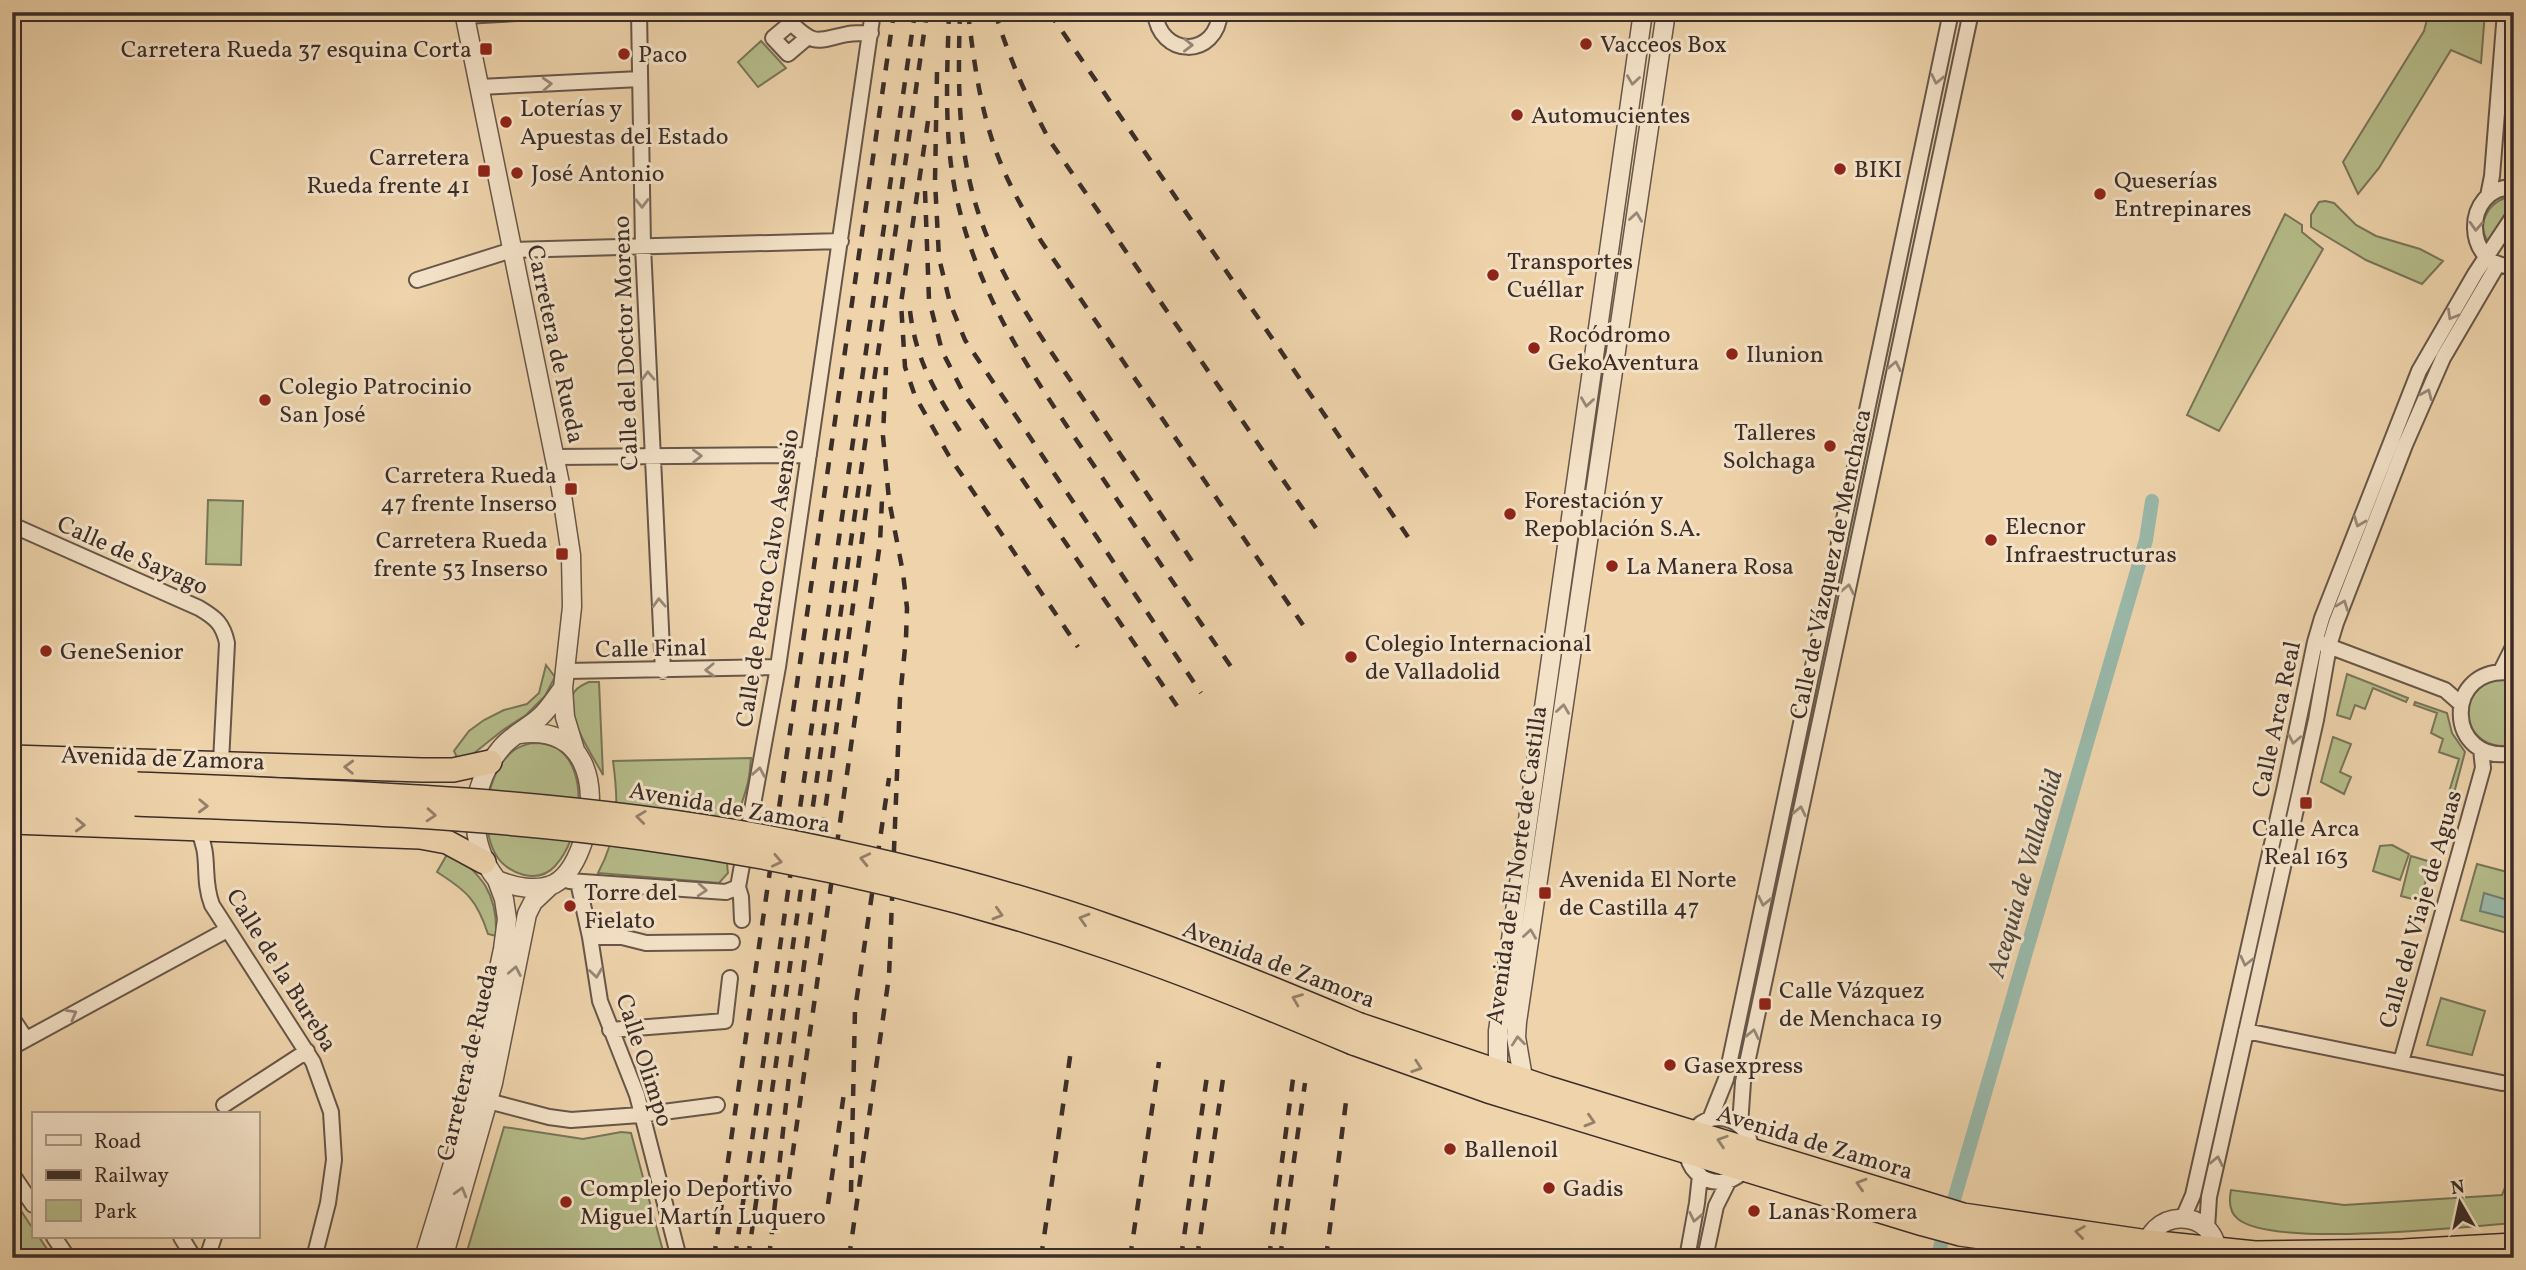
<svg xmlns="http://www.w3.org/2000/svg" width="2526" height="1270" font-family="Vollkorn,serif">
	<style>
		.green { fill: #b6bd8b; stroke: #78755a; stroke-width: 2 }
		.water { fill: #99b8a9; stroke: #738075; stroke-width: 2 }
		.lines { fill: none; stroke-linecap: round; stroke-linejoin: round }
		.canal { stroke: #99b8a9; stroke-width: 14 }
		.minor-casing { stroke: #685649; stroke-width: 18 }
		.tertiary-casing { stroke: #685649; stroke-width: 21 }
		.trunk-casing { stroke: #3b2d28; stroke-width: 26 }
		.minor { stroke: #f4e2c8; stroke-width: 14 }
		.tertiary { stroke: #f4e2c8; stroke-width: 18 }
		.trunk { stroke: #eed3ab; stroke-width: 23 }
		.rail { stroke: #3b2d28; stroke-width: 4.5; stroke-dasharray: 12 12; stroke-linecap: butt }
		.trunk-bridge-casing { stroke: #3b2d28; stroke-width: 26; stroke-linecap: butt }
		.trunk-bridge { stroke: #eed3ab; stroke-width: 23 }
		.oneway { stroke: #988878 }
		.oneway2 { stroke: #94806a }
		.poi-dot { fill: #8f2418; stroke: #f4e2c8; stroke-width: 2.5 }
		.labels { text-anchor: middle; stroke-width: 6; stroke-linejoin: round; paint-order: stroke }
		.poi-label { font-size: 24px; fill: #3b2d28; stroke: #f4e2c8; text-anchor: start }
		.street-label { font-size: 24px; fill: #3b2d28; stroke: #f4e2c8 }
		.water-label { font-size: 26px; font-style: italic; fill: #4e4942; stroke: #f4e2c8 }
	</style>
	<rect width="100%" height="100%" fill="#eed3ab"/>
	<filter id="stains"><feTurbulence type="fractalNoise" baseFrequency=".00286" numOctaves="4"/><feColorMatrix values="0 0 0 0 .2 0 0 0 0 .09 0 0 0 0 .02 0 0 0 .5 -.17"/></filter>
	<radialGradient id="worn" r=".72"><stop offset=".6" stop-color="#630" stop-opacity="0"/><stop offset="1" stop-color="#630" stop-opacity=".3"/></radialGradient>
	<!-- green -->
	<path class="green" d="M2429,12H2485L2481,63L2451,50L2379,168L2358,194L2343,162L2424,31Z
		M761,41L786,68L758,87L738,62Z
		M2514,196V204L2489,243C2474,222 2491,198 2514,196Z
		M2325,201L2334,203L2356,225L2376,236L2420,249L2443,261L2422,284L2366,260L2311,227V215L2319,202Z
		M2285,214L2302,225V232L2323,249L2219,431L2187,415Z
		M208,500L243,501L241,565L206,564Z
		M546,665L555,677L545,696L526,715L503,730L473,754L458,760L454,751L469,731L484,720L504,710L527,704L539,693Z
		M2347,674L2408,698L2406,702L2373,688L2365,709L2355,705L2350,719L2337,715Z
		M2503,679L2514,681V745C2461,755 2450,685 2503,679Z
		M589,682H599L603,775C593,756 561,711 575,691C578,687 584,684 589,682Z
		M2415,702L2447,713L2452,733L2465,752L2454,793L2449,792L2459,759L2439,752L2443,739L2431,733L2437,713L2414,705Z
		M2333,737L2351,744L2340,772L2351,777L2344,794L2321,782Z
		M532,743C541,743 551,744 558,749C591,772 580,840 555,866C538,885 507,874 496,855C479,827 486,772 513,751C519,746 525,745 532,743Z
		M751,758C750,767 750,777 747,786C740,814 723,843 728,873L719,883L598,873C619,833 619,805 613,761Z
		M2392,845L2409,854L2400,880L2373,871L2380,846Z
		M449,851C482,874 498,894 496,936L488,934C477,900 467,891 437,872Z
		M2411,856L2431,862L2420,901L2401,896Z
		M2477,864L2511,873L2509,880L2514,882V935L2461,920Z
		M2441,998L2485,1011L2472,1055L2427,1045Z
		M504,1127L583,1139L621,1132L631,1133L663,1251L662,1258H465Z
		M2514,1166V1223C2462,1227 2273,1248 2238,1219C2229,1212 2229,1200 2231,1190L2344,1205L2502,1195Z
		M12,1197L33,1229V1237H39L53,1258H12Z"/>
	<!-- water -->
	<path class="water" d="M2484,893L2514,902L2511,919L2480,911Z"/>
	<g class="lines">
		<!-- canal -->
		<path class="canal" d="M1937,1258L2146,540L2152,501"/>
		<!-- minor casing -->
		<g class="minor-casing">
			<path id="minor" d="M639,12L643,246L663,671
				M1155,12C1159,58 1217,59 1220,12
				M464,16L537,12
				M808,37L788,54L773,38L791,23C816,47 817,40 848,34C855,33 863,33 871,33
				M479,87L640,79
				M2514,187C2460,187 2464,270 2514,266
				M2488,196L2492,176L2505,12
				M417,280L512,250L841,241
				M555,457L809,455
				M12,525L199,608C216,618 223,624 227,643L221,762
				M2323,644L2445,690L2461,704
				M566,671L778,667
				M2501,671L2514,645
				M2514,673C2441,662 2445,767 2514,753
				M197,829C212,856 201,876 212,905L313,1062L331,1112L334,1160L328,1203L314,1258
				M569,881L726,892L738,887
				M578,882L590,937L600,1001L637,1095L679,1258
				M742,920L741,897L738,887L778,667L873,12
				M590,937H622L646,943L732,942
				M12,1018L26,1039
				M610,1030L725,1021L730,978
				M2246,1031L2502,1083
				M12,1047L227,930
				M2401,1062L2483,768L2481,749
				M488,1101L549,1117L571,1120L640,1115L717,1105
				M224,1105L307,1051
				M1687 1150a32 32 0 1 1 64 0a32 32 0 1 1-64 0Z
				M1710,1119L1726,1079L1951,12
				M1740,1125L1743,1082L1971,12
				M12,1174L33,1205
				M2183,1218L2193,1195L2285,786L2315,642L2322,618L2419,371L2475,274L2514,215
				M2207,1228L2209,1197L2316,720L2329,646L2336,623L2405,445L2443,358L2498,264
				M54,1237L68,1258
				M181,1237L194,1258
				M207,1258L214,1237
				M1687,1258L1697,1203L1700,1175
				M1705,1258L1716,1206L1729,1180"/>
		</g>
		<!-- tertiary casing -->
		<g class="tertiary-casing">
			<path id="tertiary" d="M464,12L561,489L571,555L572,607L563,688L565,717L575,750
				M519,734C585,725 599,783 585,835C580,852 571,875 554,884C537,892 514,887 497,880C466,841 469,785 502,747C512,735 528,728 540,717C549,709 556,697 563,688
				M1500,1083L1498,1071V1031L1643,12
				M1525,1089L1516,1037L1517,1022L1666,12
				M424,1258L469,1112L503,949L507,919L504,899L497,880
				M443,1258L493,1083L527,914L533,902L551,885
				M2146,1258C2142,1207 2219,1204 2217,1258"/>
		</g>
		<!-- trunk casing -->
		<g class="trunk-casing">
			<path id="trunk" d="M12,757L422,770H453L490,762
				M12,779L137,784
				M12,799L135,804
				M12,822L420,837L447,842L484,862
				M1360,1025L1548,1088L1963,1215L2148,1242L2255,1253L2403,1251L2514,1245
				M1353,1043L1488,1091L1923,1224L1960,1234L2126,1258"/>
		</g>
		<!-- minor -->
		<use href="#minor" class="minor"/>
		<!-- tertiary -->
		<use href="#tertiary" class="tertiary"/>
		<!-- trunk -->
		<use href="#trunk" class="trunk"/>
		<!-- rail -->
		<path class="rail" d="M949,12C947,76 943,145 959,208C984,310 1041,388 1099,473C1144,539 1188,605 1234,671
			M960,12C958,75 957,141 975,202C996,274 1040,336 1082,397C1119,453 1157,508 1194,564
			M968,12C974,64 981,116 1001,164C1012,191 1027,216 1041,241L1303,625
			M995,12C1009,58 1027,99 1050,141L1316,528
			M1049,12L1408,537
			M937,72L935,181L939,258L950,303L965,340L1201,693
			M928,121L901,303L905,367L915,396L949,456L1078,647
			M925,191L929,300L942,351L964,394L1177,706
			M910,311C916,360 934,390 960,431
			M789,1179L880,543L882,499
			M851,1192L855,1010L889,778
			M828,1204L844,1093
			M714,1258L894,12
			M735,1258L915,12
			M748,1258L927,12
			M769,1258L790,1068L871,473
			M849,1258L889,976L900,698L906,638L907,608L903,573L889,500L883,436L886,367
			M1041,1258L1071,1050
			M1130,1258L1159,1062
			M1181,1258L1208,1069
			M1197,1258L1224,1072
			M1269,1258L1293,1079
			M1280,1258L1305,1083
			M1326,1258L1347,1094"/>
		<!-- trunk-bridge casing -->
		<g class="trunk-bridge-casing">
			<path id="trunk-bridge" d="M137,784C349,792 561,799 771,838C886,860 1003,889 1113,928C1197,957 1278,991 1360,1025
				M135,804C305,810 474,815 643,838C799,859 957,896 1107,947C1190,975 1272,1009 1353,1043"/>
		</g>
		<!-- trunk-bridge -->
		<use href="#trunk-bridge" class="trunk-bridge"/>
	</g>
	<!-- one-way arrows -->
	<defs><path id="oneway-chevron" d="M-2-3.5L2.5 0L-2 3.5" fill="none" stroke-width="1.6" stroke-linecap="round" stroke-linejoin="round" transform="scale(1.75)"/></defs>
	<g class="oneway">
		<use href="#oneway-chevron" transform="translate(1188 45) rotate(1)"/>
		<use href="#oneway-chevron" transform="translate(1937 79) rotate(102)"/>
		<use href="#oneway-chevron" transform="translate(1633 80) rotate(98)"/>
		<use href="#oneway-chevron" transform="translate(547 84) rotate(-3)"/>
		<use href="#oneway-chevron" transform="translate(642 203) rotate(89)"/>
		<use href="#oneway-chevron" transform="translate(1636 217) rotate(-82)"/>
		<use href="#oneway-chevron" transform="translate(2476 226) rotate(93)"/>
		<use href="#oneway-chevron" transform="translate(2452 315) rotate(120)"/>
		<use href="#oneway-chevron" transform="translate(1895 366) rotate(-78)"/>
		<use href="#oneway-chevron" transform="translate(648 376) rotate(-92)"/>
		<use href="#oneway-chevron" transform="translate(2427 394) rotate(-66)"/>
		<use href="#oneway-chevron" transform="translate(1587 402) rotate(98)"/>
		<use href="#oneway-chevron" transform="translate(697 456) rotate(-1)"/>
		<use href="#oneway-chevron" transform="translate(2359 522) rotate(112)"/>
		<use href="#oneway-chevron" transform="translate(1848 589) rotate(-78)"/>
		<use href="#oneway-chevron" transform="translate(659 603) rotate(-93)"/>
		<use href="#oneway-chevron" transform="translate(2343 605) rotate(-69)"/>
		<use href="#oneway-chevron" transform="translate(710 670) rotate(178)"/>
		<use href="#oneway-chevron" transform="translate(1563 709) rotate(-82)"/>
		<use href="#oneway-chevron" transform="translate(2294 739) rotate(101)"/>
		<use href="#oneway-chevron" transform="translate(759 772) rotate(-80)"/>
		<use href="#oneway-chevron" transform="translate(1800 811) rotate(-78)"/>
		<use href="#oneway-chevron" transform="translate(702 890) rotate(4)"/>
		<use href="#oneway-chevron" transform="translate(1764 901) rotate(102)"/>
		<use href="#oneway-chevron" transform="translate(1530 934) rotate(-82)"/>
		<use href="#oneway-chevron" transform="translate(2246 961) rotate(103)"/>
		<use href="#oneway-chevron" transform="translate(515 971) rotate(-79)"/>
		<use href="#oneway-chevron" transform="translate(596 973) rotate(82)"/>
		<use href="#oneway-chevron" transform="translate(72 1014) rotate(-29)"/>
		<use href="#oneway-chevron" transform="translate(1753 1034) rotate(-78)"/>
		<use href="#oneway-chevron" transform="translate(1518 1041) rotate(-96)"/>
		<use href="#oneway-chevron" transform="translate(2217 1161) rotate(-78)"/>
		<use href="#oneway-chevron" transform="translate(461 1192) rotate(-74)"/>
		<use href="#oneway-chevron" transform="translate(1695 1217) rotate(102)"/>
	</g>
	<g class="oneway2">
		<use href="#oneway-chevron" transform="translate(349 767) rotate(-178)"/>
		<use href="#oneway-chevron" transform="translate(203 806) rotate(2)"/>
		<use href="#oneway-chevron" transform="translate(431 815) rotate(4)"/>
		<use href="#oneway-chevron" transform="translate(641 817) rotate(-173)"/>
		<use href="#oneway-chevron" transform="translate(80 825) rotate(2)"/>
		<use href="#oneway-chevron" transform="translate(865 859) rotate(-167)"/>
		<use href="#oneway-chevron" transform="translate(777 861) rotate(12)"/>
		<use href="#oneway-chevron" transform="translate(998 914) rotate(16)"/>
		<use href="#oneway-chevron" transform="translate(1084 919) rotate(-163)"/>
		<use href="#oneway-chevron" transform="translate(1297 999) rotate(-158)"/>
		<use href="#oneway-chevron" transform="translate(1417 1067) rotate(19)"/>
		<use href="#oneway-chevron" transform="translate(1590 1121) rotate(17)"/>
		<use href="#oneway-chevron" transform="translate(1722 1141) rotate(-162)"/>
		<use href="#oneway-chevron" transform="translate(1861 1184) rotate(-163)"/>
		<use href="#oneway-chevron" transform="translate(2080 1232) rotate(-172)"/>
	</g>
	<!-- markers -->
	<g class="poi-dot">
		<circle cx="1586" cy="44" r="7"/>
		<rect x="479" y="42" width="14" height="14" rx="3.5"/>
		<circle cx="624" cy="54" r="7"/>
		<circle cx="1517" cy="115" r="7"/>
		<circle cx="506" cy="122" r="7"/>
		<circle cx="1840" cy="169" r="7"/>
		<rect x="477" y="164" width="14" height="14" rx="3.5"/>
		<circle cx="517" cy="173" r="7"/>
		<circle cx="2100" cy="194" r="7"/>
		<circle cx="1493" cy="275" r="7"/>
		<circle cx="1534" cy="348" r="7"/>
		<circle cx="1732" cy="354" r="7"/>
		<circle cx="265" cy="400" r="7"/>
		<circle cx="1830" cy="446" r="7"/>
		<rect x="564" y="482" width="14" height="14" rx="3.5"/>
		<circle cx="1510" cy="514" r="7"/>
		<circle cx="1991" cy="540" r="7"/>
		<rect x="555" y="547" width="14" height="14" rx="3.5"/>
		<circle cx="1612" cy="566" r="7"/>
		<circle cx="46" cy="651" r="7"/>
		<circle cx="1351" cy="657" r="7"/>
		<rect x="2299" y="796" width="14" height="14" rx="3.5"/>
		<rect x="1538" y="886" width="14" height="14" rx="3.5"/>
		<circle cx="570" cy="906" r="7"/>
		<rect x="1758" y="997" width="14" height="14" rx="3.5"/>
		<circle cx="1670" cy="1065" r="7"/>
		<circle cx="1450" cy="1149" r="7"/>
		<circle cx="1549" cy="1188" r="7"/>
		<circle cx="566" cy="1202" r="7"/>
		<circle cx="1754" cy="1211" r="7"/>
	</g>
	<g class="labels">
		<!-- poi labels -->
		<g class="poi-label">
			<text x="1600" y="52">Vacceos Box</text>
			<text x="472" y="57" text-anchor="end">Carretera Rueda 37 esquina Corta</text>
			<text x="638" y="62">Paco</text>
			<text x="520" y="116">Loterías y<tspan x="520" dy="28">Apuestas del Estado</tspan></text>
			<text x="1531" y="123">Automucientes</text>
			<text x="470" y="165" text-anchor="end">Carretera<tspan x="470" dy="28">Rueda frente 41</tspan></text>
			<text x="1854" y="177">BIKI</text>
			<text x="531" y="181">José Antonio</text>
			<text x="2114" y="188">Queserías<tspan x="2114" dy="28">Entrepinares</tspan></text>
			<text x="1507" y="269">Transportes<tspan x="1507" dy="28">Cuéllar</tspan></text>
			<text x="1548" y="342">Rocódromo<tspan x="1548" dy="28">GekoAventura</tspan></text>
			<text x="1746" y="362">Ilunion</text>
			<text x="279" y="394">Colegio Patrocinio<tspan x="279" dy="28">San José</tspan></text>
			<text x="1816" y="440" text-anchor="end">Talleres<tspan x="1816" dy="28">Solchaga</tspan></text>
			<text x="557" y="483" text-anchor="end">Carretera Rueda<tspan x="557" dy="28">47 frente Inserso</tspan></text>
			<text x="1524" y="508">Forestación y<tspan x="1524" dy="28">Repoblación S.A.</tspan></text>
			<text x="2005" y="534">Elecnor<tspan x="2005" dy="28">Infraestructuras</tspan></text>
			<text x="548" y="548" text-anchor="end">Carretera Rueda<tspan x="548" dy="28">frente 53 Inserso</tspan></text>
			<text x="1626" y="574">La Manera Rosa</text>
			<text x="1365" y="651">Colegio Internacional<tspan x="1365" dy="28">de Valladolid</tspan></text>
			<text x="60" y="659">GeneSenior</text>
			<text x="2306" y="836" text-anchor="middle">Calle Arca<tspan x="2306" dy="28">Real 163</tspan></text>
			<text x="1559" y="887">Avenida El Norte<tspan x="1559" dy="28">de Castilla 47</tspan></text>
			<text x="584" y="900">Torre del<tspan x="584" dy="28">Fielato</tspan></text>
			<text x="1779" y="998">Calle Vázquez<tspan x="1779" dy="28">de Menchaca 19</tspan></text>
			<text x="1684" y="1073">Gasexpress</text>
			<text x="1464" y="1157">Ballenoil</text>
			<text x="580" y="1196">Complejo Deportivo<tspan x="580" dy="28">Miguel Martín Luquero</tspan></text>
			<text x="1563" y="1196">Gadis</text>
			<text x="1768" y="1219">Lanas Romera</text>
		</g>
		<!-- street labels -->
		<g class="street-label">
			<text transform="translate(625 343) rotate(-92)" y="8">Calle del Doctor Moreno</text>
			<text transform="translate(556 344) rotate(78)" y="8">Carretera de Rueda</text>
			<text transform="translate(133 555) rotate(24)" y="8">Calle de Sayago</text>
			<text transform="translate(1830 564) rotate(-78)" y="8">Calle de Vázquez de Menchaca</text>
			<text transform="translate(767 578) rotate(-81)" y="8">Calle de Pedro Calvo Asensio</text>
			<text transform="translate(651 648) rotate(-1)" y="8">Calle Final</text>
			<text transform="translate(2276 719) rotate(-78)" y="8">Calle Arca Real</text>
			<text transform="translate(163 758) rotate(2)" y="8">Avenida de Zamora</text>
			<text transform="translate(730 807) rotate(10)" y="8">Avenida de Zamora</text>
			<text transform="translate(1516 865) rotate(-82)" y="8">Avenida de El Norte de Castilla</text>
			<text transform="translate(2420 909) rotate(-74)" y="8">Calle del Viaje de Aguas</text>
			<text transform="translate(1279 964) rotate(21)" y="8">Avenida de Zamora</text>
			<text transform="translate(282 970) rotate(58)" y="8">Calle de la Bureba</text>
			<text transform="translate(645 1060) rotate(72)" y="8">Calle Olimpo</text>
			<text transform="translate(467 1062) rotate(-77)" y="8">Carretera de Rueda</text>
			<text transform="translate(1815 1142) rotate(17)" y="8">Avenida de Zamora</text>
		</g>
		<!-- water labels -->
		<g class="water-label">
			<text transform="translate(2024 873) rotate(-74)" y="9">Acequia de Valladolid</text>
		</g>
	</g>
	<!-- margin -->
	<rect width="2526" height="1270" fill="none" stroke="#eed3ab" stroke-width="42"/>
	<rect x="14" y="14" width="2498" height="1242" fill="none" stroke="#3b2d28" stroke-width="3.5"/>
	<rect x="21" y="21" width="2484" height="1228" fill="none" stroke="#3b2d28" stroke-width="2"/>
	<!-- legend -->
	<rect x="32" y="1112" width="228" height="126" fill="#f4e2c8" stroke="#aa9a88" stroke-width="2"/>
	<rect x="46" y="1135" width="35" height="10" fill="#f4e2c8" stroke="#aa9a88" stroke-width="2"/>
	<text x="94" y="1148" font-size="21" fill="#3b2d28">Road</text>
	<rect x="46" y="1170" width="35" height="10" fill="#3b2d28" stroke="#aa9a88" stroke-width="2"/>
	<text x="94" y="1182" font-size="21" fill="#3b2d28">Railway</text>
	<rect x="46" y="1200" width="35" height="21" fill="#b6bd8b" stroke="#aa9a88" stroke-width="2"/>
	<text x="94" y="1218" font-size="21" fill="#3b2d28">Park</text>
	<!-- north arrow -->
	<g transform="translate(2460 1203) rotate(351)" stroke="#f4e2c8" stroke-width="5" paint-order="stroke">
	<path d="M0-5L12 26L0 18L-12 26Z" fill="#3b2d28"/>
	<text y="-10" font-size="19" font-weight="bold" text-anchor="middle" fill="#3b2d28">N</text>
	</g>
	<rect width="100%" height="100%" filter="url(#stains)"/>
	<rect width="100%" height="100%" fill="url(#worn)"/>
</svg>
